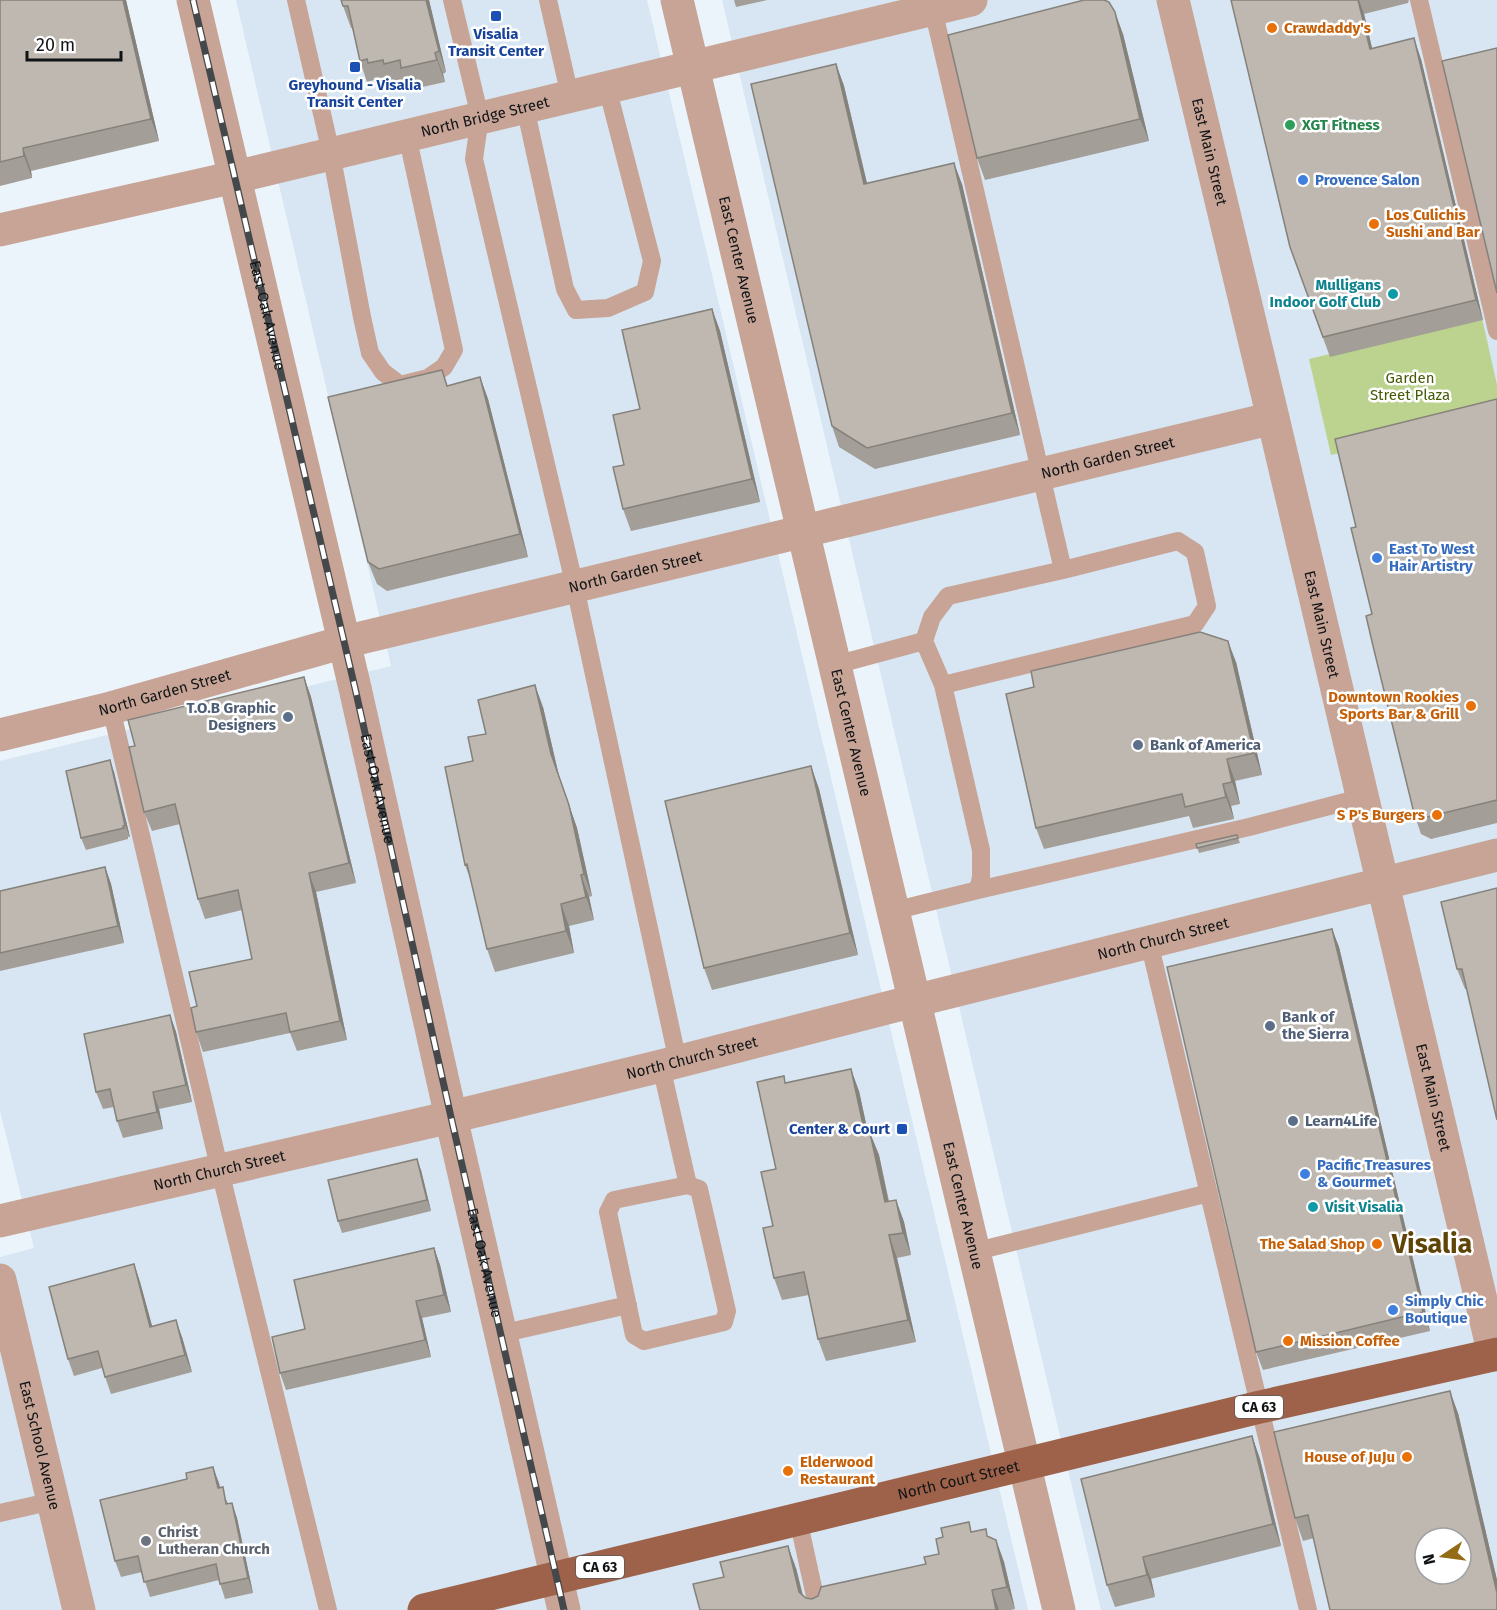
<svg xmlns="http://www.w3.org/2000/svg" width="1497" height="1610" font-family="'Fira Sans',sans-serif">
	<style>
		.built { fill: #d7e6f2; fill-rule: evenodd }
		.green { fill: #bbd38f }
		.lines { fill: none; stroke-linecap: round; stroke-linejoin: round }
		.service { stroke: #c7a496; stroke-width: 18 }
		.minor { stroke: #c7a496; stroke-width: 33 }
		.tertiary { stroke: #c7a496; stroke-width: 33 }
		.primary { stroke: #9e624a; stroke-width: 33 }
		.rail-casing { stroke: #44484b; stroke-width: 7 }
		.rail { stroke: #fff; stroke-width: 4.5; stroke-dasharray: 14; stroke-linecap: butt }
		.wall { fill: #a39e97 }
		.shaded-wall { fill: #85817b }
		.building { fill: #beb8b0; stroke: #85817b; stroke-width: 1.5; fill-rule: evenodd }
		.transit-dot { fill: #1a4fb4; stroke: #fff; stroke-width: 2 }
		.food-dot { fill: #e8710a; stroke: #fff; stroke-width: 2 }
		.leisure-dot { fill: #2e9e5b; stroke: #fff; stroke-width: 2 }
		.shop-dot { fill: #3f7fe0; stroke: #fff; stroke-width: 2 }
		.culture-dot { fill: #0f9aa8; stroke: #fff; stroke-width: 2 }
		.service-dot { fill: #5c6f8a; stroke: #fff; stroke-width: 2 }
		.worship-dot { fill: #6b7280; stroke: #fff; stroke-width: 2 }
		.labels { text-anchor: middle; stroke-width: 5; stroke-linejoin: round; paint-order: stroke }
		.shield { fill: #fff; stroke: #585a5c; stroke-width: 1.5 }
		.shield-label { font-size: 14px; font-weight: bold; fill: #111416 }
		.food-label { font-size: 15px; font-weight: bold; fill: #c56008; stroke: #fff; text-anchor: start }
		.transit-label { font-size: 15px; font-weight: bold; fill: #164399; stroke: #fff }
		.street-label { font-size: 15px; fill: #111416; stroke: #fff }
		.leisure-label { font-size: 15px; font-weight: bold; fill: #27864d; stroke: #fff; text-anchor: start }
		.shop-label { font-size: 15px; font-weight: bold; fill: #366cbe; stroke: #fff; text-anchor: start }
		.culture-label { font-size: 15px; font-weight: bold; fill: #0d838f; stroke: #fff; text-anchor: end }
		.park-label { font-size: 15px; fill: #465b08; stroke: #fff }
		.service-label { font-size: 15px; font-weight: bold; fill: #4e5e75; stroke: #fff; text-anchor: start }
		.worship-label { font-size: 15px; font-weight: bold; fill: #5b616d; stroke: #fff; text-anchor: start }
		.town-label { font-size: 27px; font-weight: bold; fill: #5f4407; stroke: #fff }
	</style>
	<rect width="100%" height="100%" fill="#ebf4fb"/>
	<!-- built -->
	<path class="built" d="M236,0H647L1028,1610H0V1257L34,1248L0,1111V761L391,666Z
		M722,0H1497V1610H1101ZM1425,1538H1461V1574H1425Z"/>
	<!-- green -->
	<path class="green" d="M1482,318L1497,385V417L1331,455L1309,359Z"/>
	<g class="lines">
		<!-- service -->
		<path class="service" d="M296,0L331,153L362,317L370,353L383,372L400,385L428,378L444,367L454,350L407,135
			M452,0L480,117L474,159L575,587L678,1062
			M548,0L570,96
			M1419,0L1497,331
			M933,9L1063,570
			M525,107L565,289L576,310L608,308L645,292L652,261L607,87
			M835,665L924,641L932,617L948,596L1063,570L1178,541L1195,552L1207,606L1195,624L943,685
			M111,708L220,1171L328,1610
			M978,890L1249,827L1364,797
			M893,911L978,890L981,877V850L943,685L924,641
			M1149,942L1308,1610
			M661,1066L688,1185
			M688,1185L699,1189L727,1311L724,1322L644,1341L634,1335L608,1212L614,1200Z
			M973,1252L1209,1193
			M500,1334L628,1305
			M0,1513L53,1501
			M798,1519L818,1610"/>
		<!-- minor -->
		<g class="minor">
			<path d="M193,0L355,688L451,1117L564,1610"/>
			<path id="s1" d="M0,230L235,177L971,0"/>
			<path id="s2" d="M0,735L111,708L344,642L1273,418L1494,1355"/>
			<path id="s3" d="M0,1221L451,1117L661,1066L914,1001L1497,855"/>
			<path id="s4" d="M0,1280L79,1610"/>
		</g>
		<!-- tertiary -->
		<g class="tertiary">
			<path id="s5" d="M677,0L1059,1610"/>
			<path id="s6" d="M1173,0L1273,418"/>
		</g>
		<!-- primary -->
		<path class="primary" id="s7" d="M424,1610L1260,1407L1497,1354"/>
		<!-- rail casing -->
		<g class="rail-casing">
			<g id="rail">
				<path id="s8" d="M193,0L355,688L451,1117L564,1610"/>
			</g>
		</g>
		<!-- rail -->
		<use href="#rail" class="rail"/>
	</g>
	<!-- wall -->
	<path class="wall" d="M0,0H126L159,141L31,171L32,178L0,186Z
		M429,0L446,72L443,74L445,82L409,90L406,82L392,85L391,81L376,84L374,80L367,82L360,61L352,28H351L343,6Z
		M734,0H767L736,7Z
		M1231,0H1409L1408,3L1364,14L1372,48L1421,59L1483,320L1330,357L1290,247Z
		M1123,34L1149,141L985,180L977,158Z
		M836,64L844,86L867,183L962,184L1020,435L875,469L839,447L832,426Z
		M712,309L720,331L760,502L631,531L623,509L624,465L640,409Z
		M480,377L488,399L528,557L387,591L377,584L368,562L448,386Z
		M1497,399V823L1431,839L1421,834L1414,813L1372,614L1356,527Z
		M1236,662L1262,775L1235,781L1240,804L1231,806L1234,819L1193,828L1189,816L1044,849L1036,828Z
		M304,677L311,697L356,883L316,892L347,1040L297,1051L290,1033L203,1052L196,1032L197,1006L252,959L242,910L205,919L198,899L180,824L152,831L144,812L135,746Z
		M543,707L559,776L577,828L592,896L589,897L594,920L569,926L574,953L495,972L487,949L471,881L465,865L473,761L486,734Z
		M811,766L819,789L858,955L712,990L704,968Z
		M114,772L130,837H128V839L86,850L81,838Z
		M1237,835L1240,843L1199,853L1196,844Z
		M105,867L111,884L124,943L0,971V891Z
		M1497,888L1466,989H1465L1457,969Z
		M1332,929L1339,947L1430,1331L1263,1370L1256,1352Z
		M170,1015L176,1032L192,1102L159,1109L163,1129L123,1138L117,1121L114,1107L103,1109L96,1092Z
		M786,1083L859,1091L868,1133H870L879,1155L889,1201L896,1200L904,1222L911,1255L897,1258L916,1342L826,1361L818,1339L809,1295L782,1300L774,1278L773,1226L776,1169Z
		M421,1170L431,1211L342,1233L338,1221Z
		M434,1248L440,1265L451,1312L422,1318L431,1357L286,1390L280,1373L305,1329Z
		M134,1264L140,1282L152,1326L182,1337L192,1372L111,1394L102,1368L74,1376L68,1359Z
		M1458,1413L1497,1580V1610L1314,1538L1303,1541L1295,1518Z
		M1252,1436L1260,1459L1281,1546L1151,1579L1155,1597L1115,1607L1107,1585Z
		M219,1483L220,1488L228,1503H232L237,1518L253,1593L225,1599L219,1580L150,1597L142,1572L121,1577L115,1561Z
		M973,1532L996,1540L1004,1562L1015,1609L1011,1610H700L796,1568L803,1595L806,1598L812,1599L926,1564L939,1554Z"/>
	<!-- shaded-wall -->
	<path class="shaded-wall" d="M123,0H126L159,141L151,119Z
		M426,0H429L446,72L439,51Z
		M1358,0H1359L1364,14L1377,69L1370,49Z
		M1115,12L1123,34L1149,141L1140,119Z
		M1414,38L1421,59L1483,320L1476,300Z
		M435,53L443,74L445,82L437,60Z
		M836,64L844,86L872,205L864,184Z
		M23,148L31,171L32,178L24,156Z
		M954,163L962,184L1020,435L1012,413Z
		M712,309L720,331L760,502L752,479Z
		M480,377L488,399L528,557L520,534Z
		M1228,641L1236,662L1262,775L1254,753Z
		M304,677L311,697L356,883L349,863Z
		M535,685L543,707L559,776L577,828L592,896L584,874L551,754Z
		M1227,759L1235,781L1240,804L1232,782Z
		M110,760L114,772L130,837L125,825Z
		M811,766L819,789L858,955L850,933Z
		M1223,784L1231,806L1234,819L1226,797Z
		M105,867L111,884L124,943L118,926Z
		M309,873L316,892L347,1040L340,1021Z
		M581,875L589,897L594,920L586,897Z
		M561,904L569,926L574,953L566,931Z
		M1332,929L1339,947L1430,1331L1423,1312Z
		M170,1015L176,1032L192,1102L186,1085Z
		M851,1069L859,1091L873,1156L865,1134Z
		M153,1092L159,1109L163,1129L157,1112Z
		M870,1133L879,1155L893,1224L885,1202Z
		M417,1159L421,1170L431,1211L427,1200Z
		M896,1200L904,1222L911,1255L903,1233Z
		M889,1235L897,1258L916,1342L908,1320Z
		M434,1248L440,1265L451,1312L444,1295Z
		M134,1264L140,1282L157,1344L150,1327Z
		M416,1301L422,1318L431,1357L425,1340Z
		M176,1320L182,1337L192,1372L185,1355Z
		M1450,1391L1458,1413L1497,1580V1593Z
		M1252,1436L1260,1459L1281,1546L1273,1524Z
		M213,1467L219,1483L223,1503L218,1488Z
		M232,1503L237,1518L253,1593L248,1578Z
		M996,1540L1004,1562L1015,1609L1007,1587Z
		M788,1546L796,1568L806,1610L799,1592Z
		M1143,1557L1151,1579L1155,1597L1147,1575Z
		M992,1590L999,1610H996Z"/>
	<!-- building -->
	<path class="building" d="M0,0H123L151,119L23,148L24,156L0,162Z
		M341,0H426L439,51L435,53L437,60L401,68L400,60L384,64L383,60L368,63L367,59L360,61L348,6H343Z
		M1084,0H1104L1109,2L1115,12L1140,119L977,158L948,35Z
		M1231,0H1358L1370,49L1414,38L1476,300L1323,337L1290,247Z
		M1497,48V293L1442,61Z
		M836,64L864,184L954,163L1012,413L867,448L832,426L751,84Z
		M712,309L752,479L623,509L613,467L624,465L613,415L640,409L622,330Z
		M442,370L447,386L480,377L520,534L379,569L368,562L328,397Z
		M1497,399V800L1423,818L1414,813L1374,650L1366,616L1372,614L1351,528L1356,527L1335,439Z
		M1200,632L1228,641L1254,753L1227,759L1232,782L1223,784L1226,797L1185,807L1182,794L1036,828L1006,694L1034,687L1031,671Z
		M304,677L349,863L309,873L340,1021L290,1032L286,1013L196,1032L191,1008L197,1006L189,972L252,959L238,890L198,899L175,804L144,812L129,747L135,746L128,720Z
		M535,685L551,754L569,805L584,874L581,875L586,897L561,904L566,931L487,949L467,864L465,865L445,767L473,761L468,737L486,734L478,700Z
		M110,760L125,825L123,826L124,828L81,838L66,771Z
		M811,766L850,933L704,968L665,801Z
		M1237,835L1238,838L1197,848L1196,844Z
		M105,867L118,926L0,953V891Z
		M1497,888V1120L1462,969H1457L1441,902Z
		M1332,929L1423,1312L1256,1352L1167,967Z
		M170,1015L186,1085L153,1092L157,1112L117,1121L110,1089L96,1092L84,1034Z
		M851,1069L865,1134L870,1133L885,1202L896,1200L903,1233L889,1235L908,1320L818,1339L804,1272L774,1278L763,1228L773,1226L761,1172L776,1169L757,1082L784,1076L785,1083Z
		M417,1159L427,1200L338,1221L328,1180Z
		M434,1248L444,1295L416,1301L425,1340L280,1373L272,1337L305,1329L294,1280Z
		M134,1264L150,1327L176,1320L185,1355L105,1377L98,1351L68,1359L49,1287Z
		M1450,1391L1497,1593V1610H1330L1308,1515L1295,1518L1274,1432ZM1425,1538H1461V1574H1425Z
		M1252,1436L1273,1524L1143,1557L1147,1575L1107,1585L1081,1479Z
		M213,1467L218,1488L223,1487L226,1504L232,1503L248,1578L220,1584L216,1564L144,1582L138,1556L115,1561L100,1500L187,1479L186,1473Z
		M969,1522L971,1532L986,1529L987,1536L996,1540L1007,1587L992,1590L996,1610H700L693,1584L724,1577L720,1562L788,1546L799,1592L806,1598L812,1599L818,1596L821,1587L926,1564L924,1557L939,1554L936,1539L943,1537L941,1528Z"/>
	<!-- markers -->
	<g class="transit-dot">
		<rect x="490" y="10" width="12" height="12" rx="3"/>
		<rect x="349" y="61" width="12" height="12" rx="3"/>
		<rect x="896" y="1123" width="12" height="12" rx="3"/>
	</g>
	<g class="food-dot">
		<circle cx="1272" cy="28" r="6"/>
		<circle cx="1374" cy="224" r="6"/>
		<circle cx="1471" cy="706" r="6"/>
		<circle cx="1437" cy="815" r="6"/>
		<circle cx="1377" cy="1244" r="6"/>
		<circle cx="1288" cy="1341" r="6"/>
		<circle cx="1407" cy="1457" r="6"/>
		<circle cx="788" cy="1471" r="6"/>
	</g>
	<circle class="leisure-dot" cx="1290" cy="125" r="6"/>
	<g class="shop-dot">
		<circle cx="1303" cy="180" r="6"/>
		<circle cx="1377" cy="558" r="6"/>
		<circle cx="1305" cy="1174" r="6"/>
		<circle cx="1393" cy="1310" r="6"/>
	</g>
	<g class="culture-dot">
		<circle cx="1393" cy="294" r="6"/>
		<circle cx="1313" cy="1207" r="6"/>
	</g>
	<g class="service-dot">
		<circle cx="288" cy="717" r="6"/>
		<circle cx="1138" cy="745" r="6"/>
		<circle cx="1270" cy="1026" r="6"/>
		<circle cx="1293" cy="1121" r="6"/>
	</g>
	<circle class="worship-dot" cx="146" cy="1541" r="6"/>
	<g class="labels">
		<!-- shield labels -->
		<g class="shield">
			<rect x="1235" y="1396" width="48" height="22" rx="4.5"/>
			<rect x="576" y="1556" width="48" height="22" rx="4.5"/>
		</g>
		<g class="shield-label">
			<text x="1259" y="1412">CA 63</text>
			<text x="600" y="1572">CA 63</text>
		</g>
		<!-- food labels -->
		<g class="food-label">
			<text x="1284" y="33">Crawdaddy's</text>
			<text x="1386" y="220">Los Culichis<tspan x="1386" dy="17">Sushi and Bar</tspan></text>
			<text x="1459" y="702" text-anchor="end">Downtown Rookies<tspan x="1459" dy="17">Sports Bar &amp; Grill</tspan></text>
			<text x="1425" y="820" text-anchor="end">S P's Burgers</text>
			<text x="1365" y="1249" text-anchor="end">The Salad Shop</text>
			<text x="1300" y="1346">Mission Coffee</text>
			<text x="1395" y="1462" text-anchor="end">House of JuJu</text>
			<text x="800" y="1467">Elderwood<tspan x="800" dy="17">Restaurant</tspan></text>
		</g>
		<!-- transit labels -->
		<g class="transit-label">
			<text x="496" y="39">Visalia<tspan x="496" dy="17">Transit Center</tspan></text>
			<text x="355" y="90">Greyhound - Visalia<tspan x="355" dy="17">Transit Center</tspan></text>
			<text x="890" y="1134" text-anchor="end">Center &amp; Court</text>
		</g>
		<!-- street labels -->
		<g class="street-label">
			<text dy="5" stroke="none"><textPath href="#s1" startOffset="498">North Bridge Street</textPath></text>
			<text dy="5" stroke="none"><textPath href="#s6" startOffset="156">East Main Street</textPath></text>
			<text dy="5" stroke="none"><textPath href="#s5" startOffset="267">East Center Avenue</textPath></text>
			<text dy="5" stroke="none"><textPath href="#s8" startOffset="324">East Oak Avenue</textPath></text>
			<text dy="5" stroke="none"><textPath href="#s2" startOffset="1142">North Garden Street</textPath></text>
			<text dy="5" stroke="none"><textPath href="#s2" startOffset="656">North Garden Street</textPath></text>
			<text dy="5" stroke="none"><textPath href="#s2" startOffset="1524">East Main Street</textPath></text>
			<text dy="5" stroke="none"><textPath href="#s2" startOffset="170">North Garden Street</textPath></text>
			<text dy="5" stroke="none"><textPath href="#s5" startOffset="753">East Center Avenue</textPath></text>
			<text dy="5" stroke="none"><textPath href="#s8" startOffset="810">East Oak Avenue</textPath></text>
			<text dy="5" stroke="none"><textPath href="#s3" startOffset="1197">North Church Street</textPath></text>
			<text dy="5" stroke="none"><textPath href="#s3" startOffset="711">North Church Street</textPath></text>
			<text dy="5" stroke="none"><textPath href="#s2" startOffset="2010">East Main Street</textPath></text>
			<text dy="5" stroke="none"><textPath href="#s3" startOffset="225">North Church Street</textPath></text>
			<text dy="5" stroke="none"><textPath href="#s5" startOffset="1239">East Center Avenue</textPath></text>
			<text dy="5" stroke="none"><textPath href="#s8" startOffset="1296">East Oak Avenue</textPath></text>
			<text dy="5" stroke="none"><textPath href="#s4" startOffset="170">East School Avenue</textPath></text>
			<text dy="5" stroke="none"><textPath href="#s7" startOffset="550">North Court Street</textPath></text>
		</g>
		<!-- leisure labels -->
		<g class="leisure-label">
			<text x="1302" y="130">XGT Fitness</text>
		</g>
		<!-- shop labels -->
		<g class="shop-label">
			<text x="1315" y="185">Provence Salon</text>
			<text x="1389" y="554">East To West<tspan x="1389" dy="17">Hair Artistry</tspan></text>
			<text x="1317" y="1170">Pacific Treasures<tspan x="1317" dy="17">&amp; Gourmet</tspan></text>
			<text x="1405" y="1306">Simply Chic<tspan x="1405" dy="17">Boutique</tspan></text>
		</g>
		<!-- culture labels -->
		<g class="culture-label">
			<text x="1381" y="290">Mulligans<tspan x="1381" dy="17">Indoor Golf Club</tspan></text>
			<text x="1325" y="1212" text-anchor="start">Visit Visalia</text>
		</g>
		<!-- park labels -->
		<g class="park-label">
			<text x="1410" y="383">Garden<tspan x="1410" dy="17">Street Plaza</tspan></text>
		</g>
		<!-- service labels -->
		<g class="service-label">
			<text x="276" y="713" text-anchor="end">T.O.B Graphic<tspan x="276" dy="17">Designers</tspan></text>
			<text x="1150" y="750">Bank of America</text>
			<text x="1282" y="1022">Bank of<tspan x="1282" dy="17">the Sierra</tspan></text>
			<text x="1305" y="1126">Learn4Life</text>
		</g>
		<!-- worship labels -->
		<g class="worship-label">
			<text x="158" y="1537">Christ<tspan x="158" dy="17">Lutheran Church</tspan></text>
		</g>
		<!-- town labels -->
		<g class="town-label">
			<text x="1432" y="1253">Visalia</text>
		</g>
	</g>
	<!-- north arrow -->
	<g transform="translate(1443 1556) rotate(257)"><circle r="28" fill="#ffffff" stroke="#a0a1a2" stroke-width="1.5"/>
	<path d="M0-4.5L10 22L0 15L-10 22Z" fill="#936c15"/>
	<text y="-9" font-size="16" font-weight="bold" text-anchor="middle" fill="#111416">N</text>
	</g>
	<!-- scale -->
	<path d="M27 51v9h94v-9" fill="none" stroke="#111416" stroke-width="3"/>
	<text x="36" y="51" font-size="18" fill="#111416" stroke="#ffffff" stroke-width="4.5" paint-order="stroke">20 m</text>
</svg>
